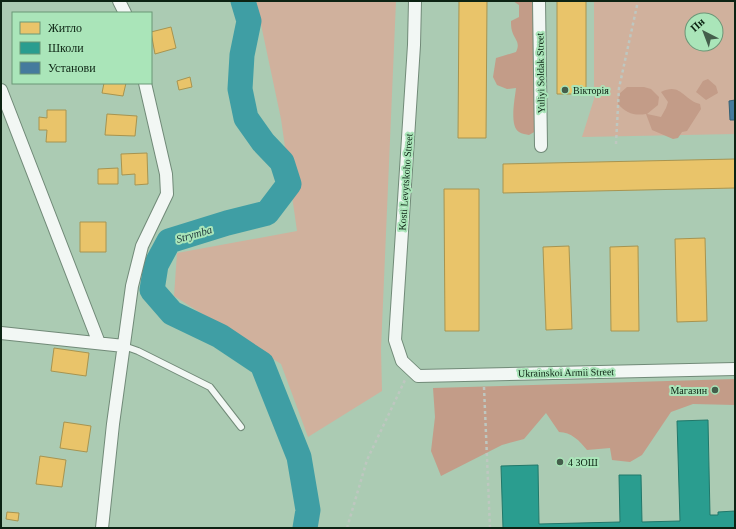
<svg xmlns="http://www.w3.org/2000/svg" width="736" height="529" font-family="'Times New Roman',serif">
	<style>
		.green { fill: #d0b19d; fill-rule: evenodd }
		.forest { fill: #c39c88 }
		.homes { fill: #e9c46a; stroke: #a79450 }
		.schools { fill: #2a9d8f; stroke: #21786a }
		.public { fill: #457b9d; stroke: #346174 }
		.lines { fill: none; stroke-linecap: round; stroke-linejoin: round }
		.river { stroke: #3f9ea4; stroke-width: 25 }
		.lane-casing { stroke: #718a78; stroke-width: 8 }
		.street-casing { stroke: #718a78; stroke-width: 14 }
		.path { stroke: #bec7c0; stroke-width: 2.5; stroke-dasharray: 3 3; stroke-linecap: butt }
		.lane { stroke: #f2f7f4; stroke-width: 6 }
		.street { stroke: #f2f7f4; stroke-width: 12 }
		.poi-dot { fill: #445e4b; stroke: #aae5b9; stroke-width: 1.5 }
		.labels { text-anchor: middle; stroke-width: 4; stroke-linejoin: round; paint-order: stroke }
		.street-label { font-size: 10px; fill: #0c2313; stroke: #aae5b9 }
		.poi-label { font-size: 10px; fill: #0c2313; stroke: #aae5b9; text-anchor: start }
		.water-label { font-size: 11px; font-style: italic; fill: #1d353a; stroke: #aae5b9 }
	</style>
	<rect width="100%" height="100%" fill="#abcbb3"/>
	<!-- green -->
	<path class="green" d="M256,1H396L381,349L382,391L308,437L281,364L174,296L177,253L297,231L281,119Z
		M594,1H735V134L582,137L594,99ZM692,20H716V44H692Z"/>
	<!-- forest -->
	<path class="forest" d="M513,1H538L536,131L529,135C526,134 522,134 519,132C509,126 515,98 516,88L507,89L497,85L493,77L496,58L516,52C521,42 514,39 512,31C511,28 511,24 511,21L519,17V5Z
		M708,79L716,86L718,93L706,100L696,92L703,81Z
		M627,87H644L651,89L659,97L658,105L647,114L661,117L666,108L668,102L661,92C681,82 683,100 700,104L701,109L687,131L682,132L678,138L673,139L652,130L646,114C634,116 626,113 618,104L619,94Z
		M735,379V405L693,404L671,412L642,455L630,462L612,460L610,448L587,450C580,441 571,432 559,432L546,413L524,439L502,445L441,476L431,451L435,417L433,388Z"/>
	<!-- homes -->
	<path class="homes" d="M459,1H487L486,138H458Z
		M557,1H586V94H557Z
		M171,27L176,48L155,54L151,32Z
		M190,77L192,87L179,90L177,81Z
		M104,83H126L123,96L102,93Z
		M47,110H66V142H46L47,130H39V117L47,118Z
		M107,114L137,116L135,136L105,135Z
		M147,153L148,184L135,185V174L122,175L121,154Z
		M735,159V188L503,193V164Z
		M118,168V184H98V169Z
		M444,189H479V331H445Z
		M80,222H106V252H80Z
		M705,238L707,321L677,322L675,239Z
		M569,246L572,329L546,330L543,247Z
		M638,246L639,331H611L610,247Z
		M54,348L89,353L86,376L51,371Z
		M64,422L91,426L87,452L60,448Z
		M40,456L66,460L62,487L36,484Z
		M7,512L19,513L18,521L6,519Z"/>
	<!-- schools -->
	<path class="schools" d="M708,420L710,515H718V512L735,511V528H503L501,466L538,465L539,524L620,522L619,475H641L642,522L680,521L677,421Z"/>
	<!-- public -->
	<path class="public" d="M735,100V120H730L729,101Z"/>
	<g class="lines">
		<!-- river -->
		<path class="river" d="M243,1L249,21L242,55L240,89L246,118L263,142L282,162L289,184L267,213L227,223L169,241L156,265L152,290L172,313L220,336L262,364L299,457L308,510L305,528"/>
		<!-- lane casing -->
		<g class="lane-casing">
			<path id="lane" d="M124,346L138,351L210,387L241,427"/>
		</g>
		<!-- street casing -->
		<g class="street-casing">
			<path id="street" d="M119,1L125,13
				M415,1L414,45L395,340L402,361L418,376L735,369
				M539,1L541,146
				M1,90L99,343
				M1,333L124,346
				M102,528L113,424L132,286L142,246L167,194L166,174L145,83"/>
		</g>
		<!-- path -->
		<path class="path" d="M616,144L619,88L638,1
			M484,387L490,528
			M347,528L367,460L405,380"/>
		<!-- lane -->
		<use href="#lane" class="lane"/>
		<!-- street -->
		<use href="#street" class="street"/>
	</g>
	<!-- markers -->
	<g class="poi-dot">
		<circle cx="565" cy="90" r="4"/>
		<circle cx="715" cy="390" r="4"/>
		<circle cx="560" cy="462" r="4"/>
	</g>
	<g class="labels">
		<!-- street labels -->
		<g class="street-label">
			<text transform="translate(540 73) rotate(-91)" y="4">Yuliyi Soldak Street</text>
			<text transform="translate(405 182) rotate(-86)" y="4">Kosti Levytskoho Street</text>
			<text transform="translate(566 372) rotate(-1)" y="4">Ukrainskoi Armii Street</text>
		</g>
		<!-- poi labels -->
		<g class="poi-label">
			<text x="573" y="94">Вікторія</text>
			<text x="707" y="394" text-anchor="end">Магазин</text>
			<text x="568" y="466">4 ЗОШ</text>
		</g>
		<!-- water labels -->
		<g class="water-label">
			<text transform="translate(194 234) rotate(-16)" y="4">Strymba</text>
		</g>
	</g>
	<!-- border -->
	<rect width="736" height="529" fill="none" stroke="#0c2313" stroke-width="4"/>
	<!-- legend -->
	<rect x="12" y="12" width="140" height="72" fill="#aae5b9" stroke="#6b9777"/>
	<rect x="20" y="22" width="20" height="12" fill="#e9c46a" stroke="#6b9777"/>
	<text x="48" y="32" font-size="12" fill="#0c2313">Житло</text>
	<rect x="20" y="42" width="20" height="12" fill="#2a9d8f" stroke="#6b9777"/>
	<text x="48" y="52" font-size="12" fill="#0c2313">Школи</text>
	<rect x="20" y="62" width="20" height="12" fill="#457b9d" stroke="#6b9777"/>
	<text x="48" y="72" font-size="12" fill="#0c2313">Установи</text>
	<!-- north arrow -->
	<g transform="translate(704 32) rotate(318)"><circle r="19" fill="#aae5b9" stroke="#6b9777"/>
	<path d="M0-3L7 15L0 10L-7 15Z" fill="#445e4b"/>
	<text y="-6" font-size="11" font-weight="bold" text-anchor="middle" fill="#0c2313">Пн</text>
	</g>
</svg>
